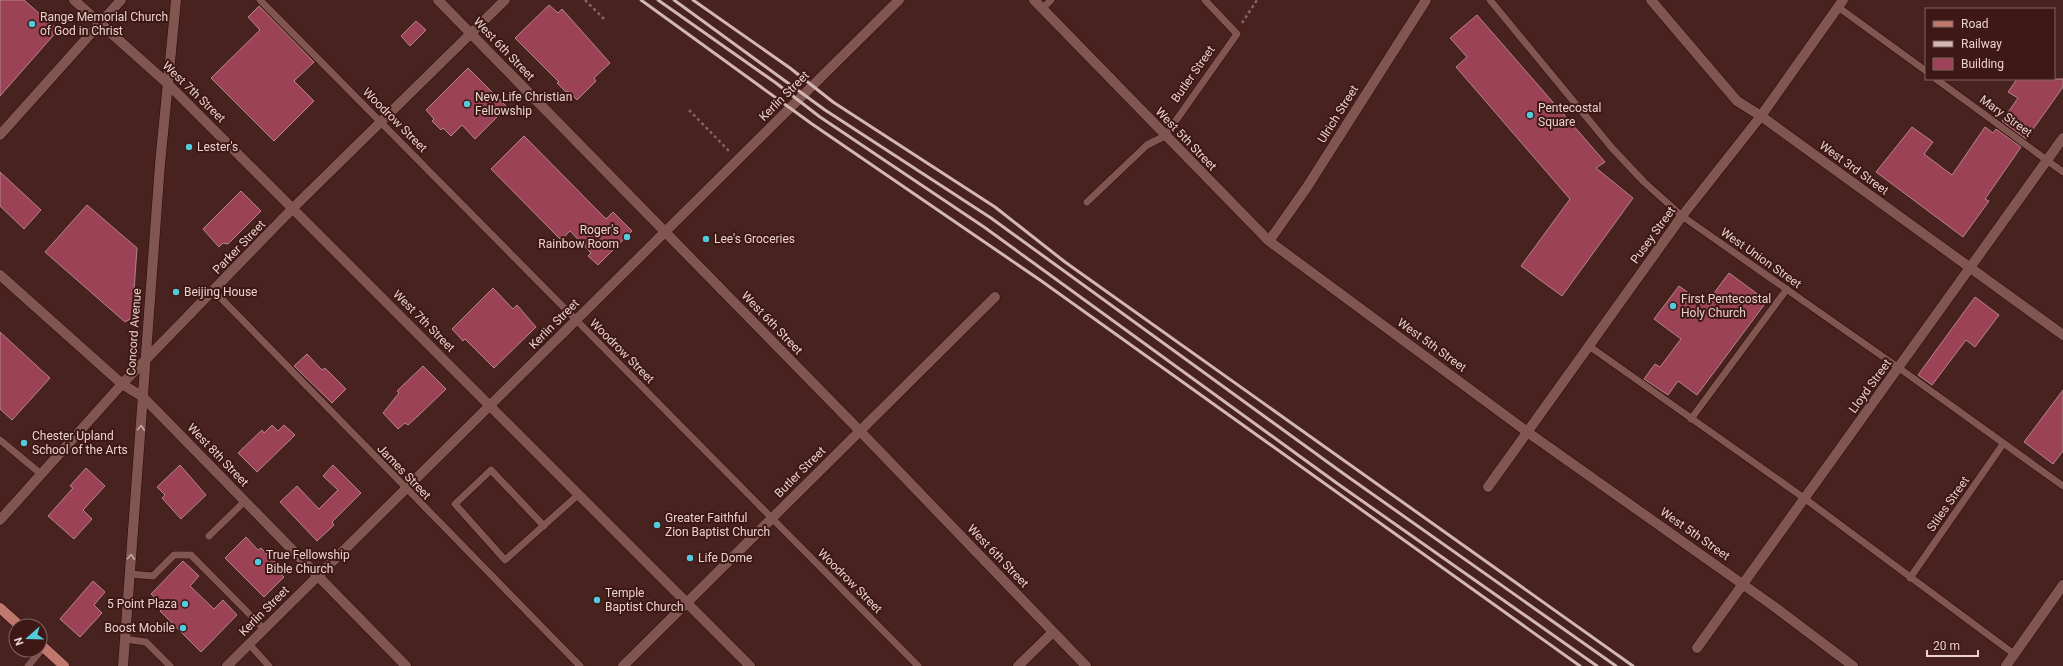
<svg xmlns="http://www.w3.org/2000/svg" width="2063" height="666" font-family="Roboto,sans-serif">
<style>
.building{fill:#9b4257;stroke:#b5858d}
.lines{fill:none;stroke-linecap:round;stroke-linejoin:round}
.service-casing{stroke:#2c0907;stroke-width:8}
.minor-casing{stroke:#2c0907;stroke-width:11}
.primary-casing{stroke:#2c0907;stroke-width:11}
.path{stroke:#85635f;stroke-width:2.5;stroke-dasharray:3 3;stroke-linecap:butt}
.service{stroke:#815650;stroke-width:7}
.minor{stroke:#815650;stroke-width:10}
.primary{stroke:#bf776e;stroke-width:10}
.rail{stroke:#d2b7b3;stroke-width:3}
.oneway{stroke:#c5a6a1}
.poi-dot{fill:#53cbdb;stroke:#3d1814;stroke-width:1.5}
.labels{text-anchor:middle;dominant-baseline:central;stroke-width:4;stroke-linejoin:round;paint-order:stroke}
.poi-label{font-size:12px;fill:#ead1cd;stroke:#3d1814;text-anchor:start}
.street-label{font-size:12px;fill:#ead1cd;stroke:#3d1814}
</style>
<rect width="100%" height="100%" fill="#48221e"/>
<path class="building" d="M0,0H24L58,30L0,96Z
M549,5L558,13L562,9L610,63L594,78L596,81L577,100L568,91L566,92L557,83L559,82L515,38Z
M259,6L314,62L294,81L314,101L274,141L211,78L260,30L248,17Z
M1477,15L1605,162L1596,168L1633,198L1562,296L1521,266L1570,199L1456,67L1467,57L1450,38Z
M416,21L426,30L410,46L401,36Z
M468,68L507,107L475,139L462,125L451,136L443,128L441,130L432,121L434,119L426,110Z
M2017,79H2063V87L2026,139L2002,121L2018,98L2008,92Z
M1912,127L1933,142L1924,154L1952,175L1985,127L1993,133L1996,129L2021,147L1985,199L1989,201L1963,237L1876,172Z
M524,136L606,219L613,212L632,231L598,265L588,256L591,253L570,231L561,240L491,169Z
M0,172L41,210L24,229L0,206Z
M241,191L261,211L228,244L223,243L219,247L203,229Z
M87,205L137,248L132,318L125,322L45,252Z
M1729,273L1767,301L1697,395L1678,381L1668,395L1644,379L1655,364L1660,367L1681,339L1654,319L1679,286L1705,305Z
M493,288L513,309L517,305L536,327L494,368L465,339L463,341L452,329Z
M1975,297L1999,315L1975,347L1966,340L1932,385L1918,375Z
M0,332L50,378L12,420L0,409Z
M307,354L322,370L325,368L346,389L332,403L294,366Z
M423,366L446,389L419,415L408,425L405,423L398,429L383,413L399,393L397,391Z
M2063,390V451L2053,464L2024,442Z
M272,425L278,431L284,425L295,435L257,472L238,453L262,430L264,433Z
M180,465L206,495L181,519L162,498L165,495L157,487Z
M333,465L361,493L332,522L334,525L317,541L280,502L297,486L319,509L338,490L323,476Z
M86,468L105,486L83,510L92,519L74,539L48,516L73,488L70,486Z
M246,537L258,550L261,548L275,562L272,565L284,577L264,597L225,558Z
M183,561L199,576L190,586L214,609L223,600L237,615L201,652L160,611L165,607L151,594Z
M93,581L105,592L94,605L102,613L80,637L60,619Z"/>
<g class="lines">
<defs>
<path id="service" d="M260,0L918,666
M1490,0L1612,148L1644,182L1682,216L1899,368L2063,486
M1838,7L1926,71
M1043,8L1051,0
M1936,79L2063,172
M1087,202L1147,145L1165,136L1237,34L1205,0
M214,291L580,666
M1589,346L1804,498L2014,654
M1691,419L1787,289
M0,440L41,474
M544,526L491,470L455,504L505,560L579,494
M209,536L245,501
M130,574L153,576L174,555H191L264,629
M1910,578L2003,444
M125,639L146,642L170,666
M249,644L269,666
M28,666L44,647"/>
<path id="minor" d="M74,0L168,84L750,666
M438,0L860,431L1086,666
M1034,0L1269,241L1526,431L1772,605L1853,666
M1651,0L1737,101L1761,116L2063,335
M0,135L121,0
M1269,241L1307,187L1426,0
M0,275L122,384L143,397L406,666
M1488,487L1682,216L1761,116L1843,0
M0,520L122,384L293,208L505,0
M1697,648L2063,138
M123,666L160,164L176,0
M227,666L899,0
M623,666L995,297
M1018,666L1053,632
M2006,666L2063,585"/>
<path id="primary" d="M0,608L20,626
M40,644L64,666"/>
</defs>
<use href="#service" class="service-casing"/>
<use href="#minor" class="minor-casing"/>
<use href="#primary" class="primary-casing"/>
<path class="path" d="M585,0L604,19
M1242,23L1257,0
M689,110L729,151"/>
<use href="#service" class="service"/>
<use href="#minor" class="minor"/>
<use href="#primary" class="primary"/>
<path class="rail" d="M641,0L812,124L1040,280L1580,666
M658,0L776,83L820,117L984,227L1338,484L1597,666
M674,0L825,110L991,218L1344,474L1616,666
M693,0L790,68L833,102L995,207L1065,262L1633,666"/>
</g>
<defs><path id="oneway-chevron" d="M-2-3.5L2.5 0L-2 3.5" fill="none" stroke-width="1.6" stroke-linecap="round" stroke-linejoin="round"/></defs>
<g class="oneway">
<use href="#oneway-chevron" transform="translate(141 428) rotate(-86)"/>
<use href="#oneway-chevron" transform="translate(131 557) rotate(-86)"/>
</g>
<g class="poi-dot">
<circle cx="32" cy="24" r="4"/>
<circle cx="467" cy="104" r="4"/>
<circle cx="1530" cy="115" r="4"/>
<circle cx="189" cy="147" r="4"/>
<circle cx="627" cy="237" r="4"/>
<circle cx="706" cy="239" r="4"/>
<circle cx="176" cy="292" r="4"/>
<circle cx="1673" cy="306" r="4"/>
<circle cx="24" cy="443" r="4"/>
<circle cx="657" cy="525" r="4"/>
<circle cx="690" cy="558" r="4"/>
<circle cx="258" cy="562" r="4"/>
<circle cx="597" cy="600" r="4"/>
<circle cx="185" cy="604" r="4"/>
<circle cx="183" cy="628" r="4"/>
</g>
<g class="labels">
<g class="poi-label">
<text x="40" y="17">Range Memorial Church<tspan x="40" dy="14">of God in Christ</tspan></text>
<text x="475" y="97">New Life Christian<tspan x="475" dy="14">Fellowship</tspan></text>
<text x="1538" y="108">Pentecostal<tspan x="1538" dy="14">Square</tspan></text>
<text x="197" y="147">Lester's</text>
<text x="619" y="230" text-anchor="end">Roger's<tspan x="619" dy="14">Rainbow Room</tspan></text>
<text x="714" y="239">Lee's Groceries</text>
<text x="184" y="292">Beijing House</text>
<text x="1681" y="299">First Pentecostal<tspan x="1681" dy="14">Holy Church</tspan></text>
<text x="32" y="436">Chester Upland<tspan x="32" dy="14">School of the Arts</tspan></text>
<text x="665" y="518">Greater Faithful<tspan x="665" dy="14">Zion Baptist Church</tspan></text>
<text x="266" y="555">True Fellowship<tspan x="266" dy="14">Bible Church</tspan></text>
<text x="698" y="558">Life Dome</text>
<text x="605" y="593">Temple<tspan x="605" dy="14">Baptist Church</tspan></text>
<text x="177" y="604" text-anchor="end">5 Point Plaza</text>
<text x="175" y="628" text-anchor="end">Boost Mobile</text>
</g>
<g class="street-label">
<text transform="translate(504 49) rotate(46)">West 6th Street</text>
<text transform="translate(1193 74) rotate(-55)">Butler Street</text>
<text transform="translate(194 92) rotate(44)">West 7th Street</text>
<text transform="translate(784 96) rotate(-45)">Kerlin Street</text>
<text transform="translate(1338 114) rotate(-58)">Ulrich Street</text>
<text transform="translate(2006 116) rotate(36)">Mary Street</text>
<text transform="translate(395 120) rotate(45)">Woodrow Street</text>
<text transform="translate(1186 139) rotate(46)">West 5th Street</text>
<text transform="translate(1854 168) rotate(36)">West 3rd Street</text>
<text transform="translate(1653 235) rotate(-54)">Pusey Street</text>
<text transform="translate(239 247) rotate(-46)">Parker Street</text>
<text transform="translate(1761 258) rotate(35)">West Union Street</text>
<text transform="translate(424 321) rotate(45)">West 7th Street</text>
<text transform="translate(772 323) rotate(46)">West 6th Street</text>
<text transform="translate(554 324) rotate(-45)">Kerlin Street</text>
<text transform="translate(134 332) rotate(-86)">Concord Avenue</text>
<text transform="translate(1432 345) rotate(36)">West 5th Street</text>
<text transform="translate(622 351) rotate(45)">Woodrow Street</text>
<text transform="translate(1870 386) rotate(-54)">Lloyd Street</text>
<text transform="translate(218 455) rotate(46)">West 8th Street</text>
<text transform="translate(404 472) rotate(46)">James Street</text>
<text transform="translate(800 472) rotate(-45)">Butler Street</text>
<text transform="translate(1948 504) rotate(-55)">Stiles Street</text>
<text transform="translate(1695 534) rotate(35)">West 5th Street</text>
<text transform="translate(998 556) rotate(46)">West 6th Street</text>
<text transform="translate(850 581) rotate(45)">Woodrow Street</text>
<text transform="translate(264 611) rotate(-45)">Kerlin Street</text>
</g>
</g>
<rect x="1925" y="8" width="130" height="72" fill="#3d1814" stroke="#82625e"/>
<rect x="1933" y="21" width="20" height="6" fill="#bf776e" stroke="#82625e"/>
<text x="1961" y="28" font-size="12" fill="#ead1cd">Road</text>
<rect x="1933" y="41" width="20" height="6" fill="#d2b7b3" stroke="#82625e"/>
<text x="1961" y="48" font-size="12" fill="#ead1cd">Railway</text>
<rect x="1933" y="58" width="20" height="12" fill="#9b4257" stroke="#82625e"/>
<text x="1961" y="68" font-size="12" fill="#ead1cd">Building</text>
<g transform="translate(28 638) rotate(250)"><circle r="19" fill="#3d1814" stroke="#82625e"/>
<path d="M0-3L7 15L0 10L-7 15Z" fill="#53cbdb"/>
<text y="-6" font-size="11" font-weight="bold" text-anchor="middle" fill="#ead1cd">N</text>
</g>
<path d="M1927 650v6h51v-6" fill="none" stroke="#ead1cd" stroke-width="2"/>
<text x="1933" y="650" font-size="12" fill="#ead1cd" stroke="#3d1814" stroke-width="3" paint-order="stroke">20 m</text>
</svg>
